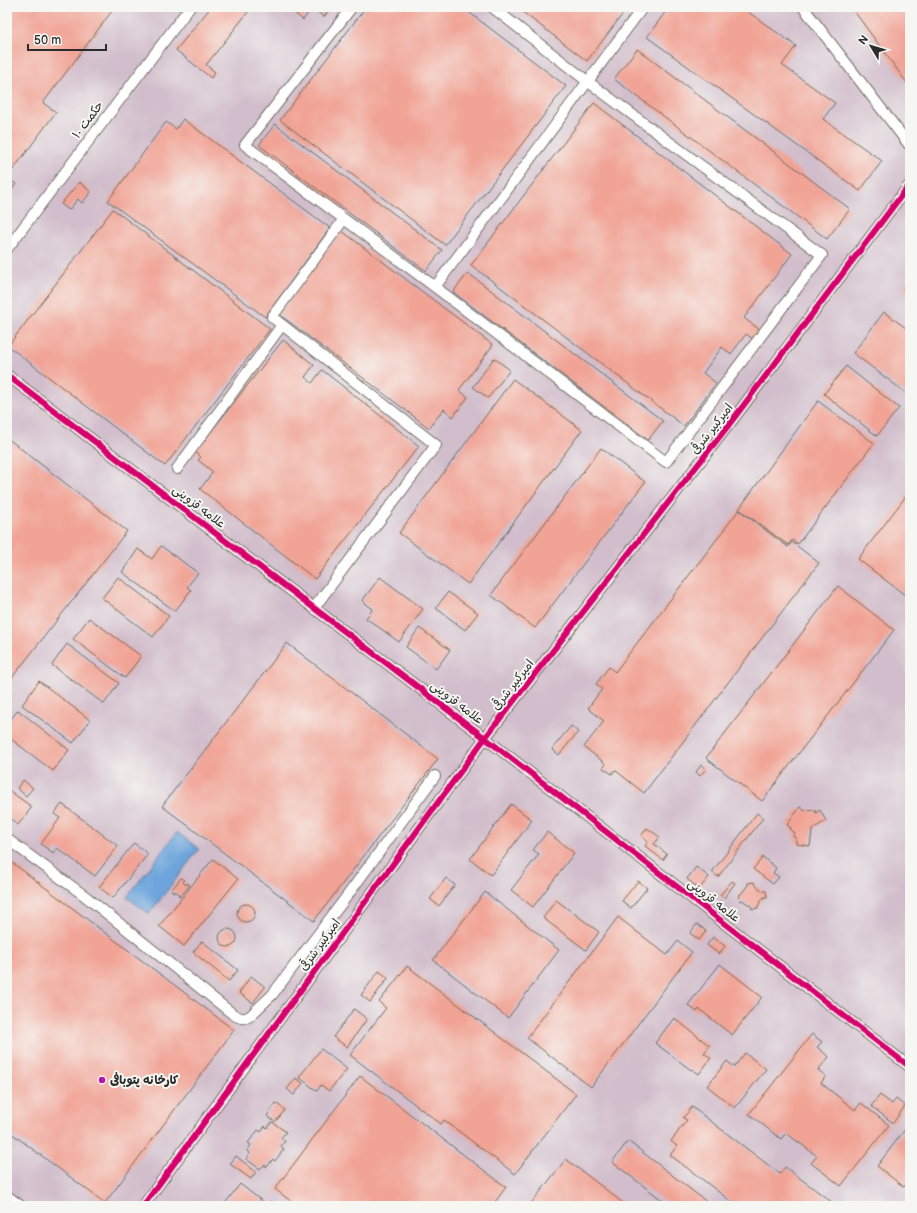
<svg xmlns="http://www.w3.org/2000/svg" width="917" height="1213" font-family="'Balsamiq Sans','Playpen Sans Arabic',sans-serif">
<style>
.industrial{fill:#d1bdcb}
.water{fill:#6ca4db;stroke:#4c6883}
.building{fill:#f1a496}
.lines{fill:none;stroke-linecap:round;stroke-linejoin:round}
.minor-casing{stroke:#6f6d64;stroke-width:12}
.minor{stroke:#fff;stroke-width:10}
.cycleway-casing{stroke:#f6f6f2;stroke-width:8}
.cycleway{stroke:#d6006c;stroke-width:6}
.poi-dot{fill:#b5179e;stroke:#f6f6f2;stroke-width:1.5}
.labels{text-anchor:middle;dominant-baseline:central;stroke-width:4;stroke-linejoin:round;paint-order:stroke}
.street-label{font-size:12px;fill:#2b2b2b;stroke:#f6f6f2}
.poi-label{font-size:12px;font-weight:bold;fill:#2b2b2b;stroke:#f6f6f2;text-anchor:start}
</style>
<rect width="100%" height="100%" fill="#f6f6f2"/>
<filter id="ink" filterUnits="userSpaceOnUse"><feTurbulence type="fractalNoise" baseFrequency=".025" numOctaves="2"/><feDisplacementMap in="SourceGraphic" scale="8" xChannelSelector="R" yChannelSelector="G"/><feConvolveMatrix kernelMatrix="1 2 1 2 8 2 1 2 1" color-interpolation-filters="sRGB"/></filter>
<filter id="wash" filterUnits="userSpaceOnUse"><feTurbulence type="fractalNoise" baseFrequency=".012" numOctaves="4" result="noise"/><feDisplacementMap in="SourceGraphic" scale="16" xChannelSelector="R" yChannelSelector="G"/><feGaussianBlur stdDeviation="0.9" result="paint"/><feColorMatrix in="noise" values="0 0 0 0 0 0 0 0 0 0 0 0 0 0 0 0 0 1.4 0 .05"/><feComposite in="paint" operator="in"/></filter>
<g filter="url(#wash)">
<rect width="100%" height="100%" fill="#eee7cd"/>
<path class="industrial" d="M7,7H910V1206H7Z"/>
<path class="water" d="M177,832L199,849L149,914L127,897Z"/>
<g id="blocks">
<path class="building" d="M7,7H115L43,103L56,112L13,170L7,166Z
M211,7H252L206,65L215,72L211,78L176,50Z
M287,7H331L324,17L312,8L303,20Z
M366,7H462L566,86L445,245L280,120Z
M516,7H628L587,61Z
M669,7H741L796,46L782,65L835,103L823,119L882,161L860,191L647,37Z
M851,7H910V87Z
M637,49L850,209L827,239L614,79Z
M594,103L792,254L744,318L760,330L753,339L746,334L731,354L722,347L703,373L716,383L684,426L471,265Z
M183,119L330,228L265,317L108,201L166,122L176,129Z
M275,124L442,250L426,271L259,145Z
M7,178L16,184L7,197Z
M79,182L91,192L82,203L78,199L69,210L61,204Z
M113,209L270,329L165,466L8,346Z
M342,231L493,345L459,390L468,397L453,417L444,409L429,428L279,314Z
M468,273L663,421L648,440L453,292Z
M910,281V296L903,287Z
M884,312L910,331V396L853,353Z
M283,340L314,365L305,377L312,383L322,370L419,446L315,579L200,489L213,472L198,460L201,457L195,452Z
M494,358L510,370L488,398L473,387Z
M846,366L899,408L877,436L824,394Z
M513,379L582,430L468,584L399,533Z
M818,401L874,443L798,544L792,540L788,545L739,509Z
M7,438L127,531L7,684Z
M601,448L645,482L535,628L491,595Z
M910,491V599L858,559Z
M739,510L788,547L792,542L819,563L644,793L615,770L612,774L603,768L606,764L584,747L604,721L588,708L602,689L596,684L609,667L615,672Z
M161,546L198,573L187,587L191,590L175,611L122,572L138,549L152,559Z
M118,577L169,616L153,637L102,598Z
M380,577L423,609L399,642L366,618L373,609L362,601Z
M838,586L894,630L762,801L706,758Z
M448,592L478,613L465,630L436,608Z
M89,618L141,656L125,678L73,639Z
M419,628L450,650L436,669L406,647Z
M287,643L438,759L314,921L162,806Z
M67,644L119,683L104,704L52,665Z
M39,681L90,720L73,743L22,705Z
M18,710L69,750L53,771L7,736V724Z
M571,726L578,732L559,755L552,749Z
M701,765L706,769L700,776L696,772Z
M23,780L33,788L26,796L17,788Z
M7,789L32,807L18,825L7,816Z
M62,804L118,846L95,876L57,848L53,853L41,844L60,818L54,814Z
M511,804L532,820L491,875L470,859Z
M800,807L805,811L807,809L810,811L814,809L816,813L820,810L826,821L814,828L812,831L810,846L796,844V837H793L795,833L790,829L791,828L787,825Z
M757,813L763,818L718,877L712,872Z
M647,828L660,837L654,844L667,854L663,860L645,846L648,842L641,836Z
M547,832L574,853L533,907L511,890L539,854L533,850Z
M134,843L148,854L113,898L99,887Z
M763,857L776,868L773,873L779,877L773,884L753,869Z
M213,859L238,879L184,946L159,926Z
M10,861L234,1030L105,1203L7,1130V865Z
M696,867L709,877L699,889L687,879Z
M181,878L184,880L183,882L186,885L187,883L190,885L180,897L178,895L179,894L175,891L174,893L171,890Z
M446,878L455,885L439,906L430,899Z
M638,881L647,888L631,908L622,901Z
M732,881L735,883L724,898L720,895Z
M754,882L755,885L763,891H766L767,897H764L758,906V908L752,909L751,906L742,900L740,901L739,895L741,894L748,885V883Z
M485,892L559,950L508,1018L433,960Z
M556,900L599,932L586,950L543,918Z
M237 913a9 9 0 1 1 18 0a9 9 0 1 1-18 0Z
M618,917L667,955L678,941L692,952L591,1087L527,1038Z
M697,924L706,931L699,940L690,933Z
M219 938a9 9 0 1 1 18 0a9 9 0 1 1-18 0Z
M713,937L725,946L719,954L707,945Z
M202,941L238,970L229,981L193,952Z
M720,964L762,997L732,1035L699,1009L697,1012L688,1005Z
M407,966L576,1094L515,1174L444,1120L441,1124L350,1055L386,1008L379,1002Z
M379,971L388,978L370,1002L361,995Z
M251,976L265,987L253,1003L239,993Z
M354,1009L367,1019L347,1047L333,1037Z
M674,1018L710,1046L704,1053L711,1058L699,1074L692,1069L691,1070L655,1043Z
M812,1034L822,1042L817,1047L829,1057L818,1070L826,1076L821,1083L855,1110L861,1103L889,1125L841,1186L811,1163L817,1156L786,1133L781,1139L749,1114Z
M321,1049L347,1069L329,1091L321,1085L317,1091L299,1077Z
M745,1053L766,1069L735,1108L707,1086L727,1061L734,1067Z
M360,1076L506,1187L492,1206H297L275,1189Z
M296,1078L303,1083L294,1095L287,1089Z
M880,1095L892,1104L896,1099L905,1106L893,1123L871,1106Z
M276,1103L285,1110L275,1122L267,1116Z
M692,1107L780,1174L785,1167L837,1206H735L736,1205L670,1155L677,1146L671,1141L687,1120L683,1118Z
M272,1122L286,1132L281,1138L285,1141L281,1146L284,1149L275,1161L273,1159L267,1167L264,1165L260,1169L246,1159L250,1153L247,1151L251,1145L248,1143L258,1130L261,1132L265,1126L267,1128Z
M910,1123V1179L904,1187L877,1166Z
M628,1141L712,1206H670L612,1162Z
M236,1156L256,1172L251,1179L230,1164Z
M566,1159L627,1206H529Z
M240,1184L267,1205L270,1201L276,1206H223Z"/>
</g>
</g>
<g filter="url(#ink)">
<use href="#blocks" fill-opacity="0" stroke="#6f6d64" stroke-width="1"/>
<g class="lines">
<defs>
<path id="minor" d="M352,7L245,145L435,287
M492,7L587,81L822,255L666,462L435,287L643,7
M803,7L910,146
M7,249L190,7
M7,375L485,738L910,1067
M177,469L282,325
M314,608L436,445L272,317L344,219
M7,839L85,896L234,1015C240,1018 244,1020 250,1016L272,995L347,896L435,776
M7,1196L21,1206
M143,1206L485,738L731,422L910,184"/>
</defs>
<use href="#minor" class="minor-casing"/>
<use href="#minor" class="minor"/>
<defs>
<path id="cycleway" d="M7,375L485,738L910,1067
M143,1206L485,738L731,422L910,184"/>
</defs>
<use href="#cycleway" class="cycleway-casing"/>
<use href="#cycleway" class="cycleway"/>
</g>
</g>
<circle class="poi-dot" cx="102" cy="1080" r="4"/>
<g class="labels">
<g class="street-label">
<text transform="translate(88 120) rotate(-53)">حکمت ۱۰</text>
<text transform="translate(712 429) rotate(-52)">امیرکبیر شرقی</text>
<text transform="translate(199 507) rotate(37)">علامه قزوینی</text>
<text transform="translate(513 685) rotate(-52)">امیرکبیر شرقی</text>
<text transform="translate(457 703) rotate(37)">علامه قزوینی</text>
<text transform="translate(714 901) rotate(38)">علامه قزوینی</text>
<text transform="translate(320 945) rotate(-54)">امیرکبیر شرقی</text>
</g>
<g class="poi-label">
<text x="110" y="1080">کارخانه پتوبافی</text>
</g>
</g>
<rect width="917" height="1213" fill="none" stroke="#f6f6f2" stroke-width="24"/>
<g transform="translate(871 46) rotate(308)" stroke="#f6f6f2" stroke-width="3" paint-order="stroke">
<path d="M0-3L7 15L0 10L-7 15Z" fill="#2b2b2b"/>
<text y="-6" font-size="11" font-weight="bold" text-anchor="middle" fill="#2b2b2b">N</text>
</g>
<path d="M28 44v6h78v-6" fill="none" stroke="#2b2b2b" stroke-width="2"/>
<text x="34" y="44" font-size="12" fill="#2b2b2b" stroke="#f6f6f2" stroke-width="3" paint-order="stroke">50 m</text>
</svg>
